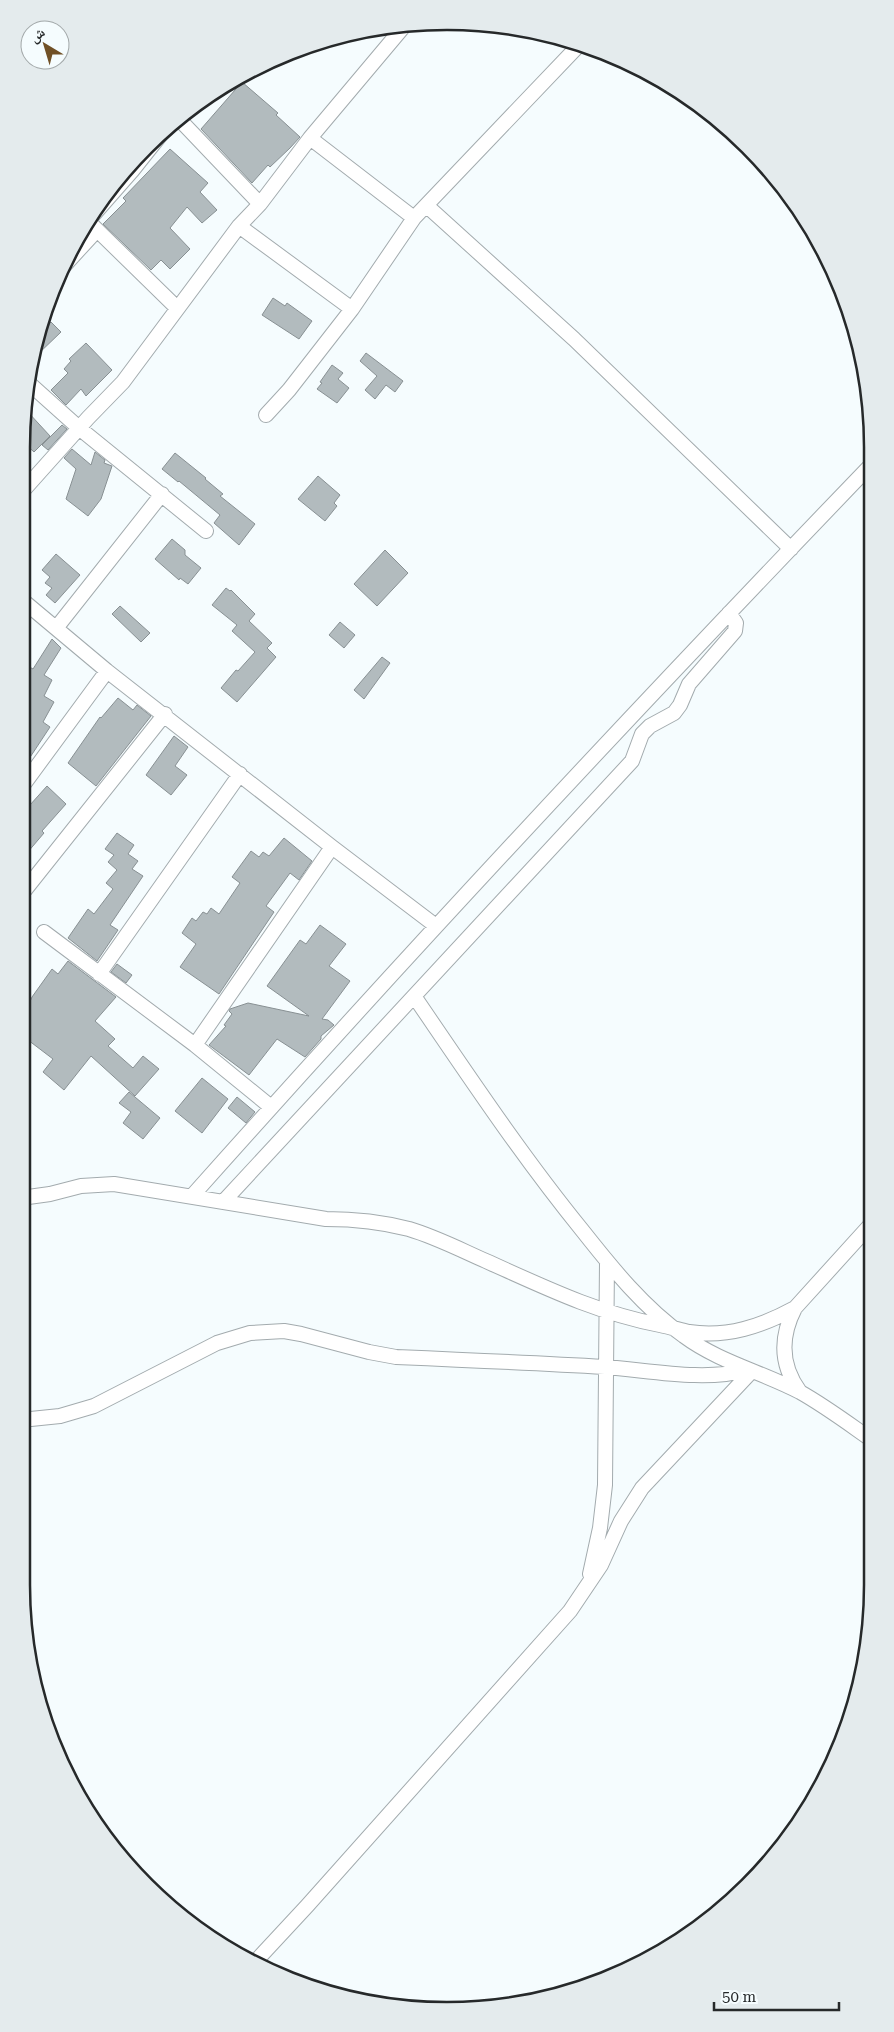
<svg xmlns="http://www.w3.org/2000/svg" width="894" height="2032" font-family="'Roboto Serif','Noto Naskh Arabic',serif">
<style>
.building{fill:#b2bbbe;stroke:#889093}
.lines{fill:none;stroke-linecap:round;stroke-linejoin:round}
.street-casing{stroke:#a3abae;stroke-width:16}
.street{stroke:#fff;stroke-width:14}
.rim{fill:none;stroke:#26292a;stroke-width:2.5}
</style>
<rect width="100%" height="100%" fill="#f5fcfe"/>
<path class="building" d="M242,82L278,113L276,115L300,137L290,148L270,167L268,165L252,183L201,129Z
M170,149L208,183L200,192L217,210L202,223L187,207L170,228L190,249L170,269L161,260L151,270L103,224L126,201L123,198Z
M273,298L285,306L287,303L312,321L299,339L262,315Z
M51,322L61,332L36,356L40,333Z
M86,343L112,370L86,396L81,389L66,405L51,390L68,373L64,369L71,361L69,359Z
M366,353L403,381L395,392L386,385L375,399L365,390L377,376L360,361Z
M332,365L343,373L338,379L349,388L337,403L317,389L322,383L320,382Z
M27,411L50,436L34,452L22,441Z
M62,425L67,429L48,450L42,445Z
M72,449L91,465L95,452L105,460L104,463L112,466L101,499L88,516L66,499L76,469L64,458Z
M175,453L206,478L205,479L223,494L220,496L255,524L239,545L214,523L220,515L179,481L178,482L162,469Z
M318,476L340,495L334,503L337,506L325,521L298,499Z
M172,539L185,550V555L201,568L188,584L180,578L179,580L155,559Z
M385,550L408,573L377,606L354,584Z
M56,554L80,575L55,603L46,595L52,588L45,583L50,577L42,570Z
M226,588L230,591L231,590L255,614L249,621L272,643L267,648L276,657L237,702L221,688L236,670L238,671L255,652L232,631L237,625L212,605Z
M120,606L150,633L141,642L112,614Z
M340,622L355,635L344,648L329,635Z
M52,639L61,648L44,675L52,680L44,696L54,702L43,722L50,727L21,771V662L33,669Z
M382,657L390,663L364,699L354,690Z
M118,698L133,710L137,705L151,716L96,786L68,763L100,717L101,718Z
M174,736L188,747L175,766L187,775L171,795L146,775Z
M47,786L66,804L42,831L44,833L21,860V815Z
M117,833L134,845L128,854L138,861L132,869L143,876L110,925L118,930L97,961L68,938L88,909L94,914L113,889L106,883L117,870L108,862L114,855L105,849Z
M284,838L312,861L299,880L290,873L266,906L274,912L219,994L180,967L196,944L182,933L192,918L196,921L203,912L207,914L211,908L219,914L240,883L232,877L251,851L259,857L263,852L269,856Z
M320,925L346,944L329,966L350,981L322,1019L328,1020L334,1025L321,1036V1039L305,1057L277,1039L249,1075L209,1045L226,1026L224,1025L232,1014L229,1011L230,1009L248,1003L309,1016L267,986L300,940L306,944Z
M68,961L116,997L95,1021L115,1039L108,1046L133,1068L143,1056L159,1069L135,1096L91,1056L64,1090L43,1072L53,1059L28,1040L27,1005L29,1004L32,997L52,969L58,974Z
M117,964L132,975L126,983L111,972Z
M202,1078L228,1099L202,1133L175,1111Z
M129,1092L160,1118L143,1139L123,1123L131,1112L119,1103Z
M237,1097L255,1112L246,1123L228,1108Z"/>
<g class="lines">
<defs>
<path id="street" d="M178,118L260,204
M163,132L132,171L88,221L177,308
M310,138L414,218
M427,206L574,339L791,549
M239,226L352,309
M63,267L97,230
M31,385L79,428L206,531
M266,415L289,390L352,309L414,218L581,43
M21,493L88,418L123,382L239,226L260,204L310,138L405,25
M21,599L107,671L332,847L436,926
M57,627L162,494
M21,788L107,671
M21,895L165,714
M44,932L195,1045L271,1107
M99,974L240,774
M414,996C468,1075 521,1155 582,1230C612,1268 644,1308 684,1336C719,1362 762,1372 800,1392C825,1406 849,1424 872,1440
M195,1045L332,847
M192,1196C412,949 639,706 869,467
M21,1198L50,1194L81,1186L114,1184L326,1219C354,1219 382,1222 409,1229C436,1237 461,1250 486,1261C544,1287 597,1313 660,1325C670,1327 680,1330 689,1332C727,1338 762,1326 795,1308
M223,1202L632,761L642,734L650,726L674,713L680,705L689,684L735,631L736,623L729,613
M800,1392C780,1365 780,1337 795,1308L872,1223
M21,1420L60,1416L94,1406L217,1343L250,1333L284,1331L301,1334L369,1352L396,1357C466,1360 536,1363 605,1367C648,1370 705,1382 745,1370
M590,1574L600,1528L605,1485L607,1262
M255,1962L307,1906L570,1611L601,1565L621,1521L642,1488L751,1372"/>
</defs>
<use href="#street" class="street-casing"/>
<use href="#street" class="street"/>
</g>
<path d="M0 0H894V2032H0ZM447 30H447A417 417 0 0 1 864 447V1585A417 417 0 0 1 447 2002H447A417 417 0 0 1 30 1585V447A417 417 0 0 1 447 30Z" fill="#e4ebed" fill-rule="evenodd"/>
<path class="rim" d="M447 30H447A417 417 0 0 1 864 447V1585A417 417 0 0 1 447 2002H447A417 417 0 0 1 30 1585V447A417 417 0 0 1 447 30Z"/>
<g transform="translate(45 45) rotate(322)"><circle r="24" fill="#f5fcfe" stroke="#a2a8a9"/>
<path d="M0-4L9 19L0 12L-9 19Z" fill="#705026"/>
<text y="-8" font-size="14" font-weight="bold" text-anchor="middle" fill="#26292a">ش</text>
</g>
<path d="M714 2002v8h125v-8" fill="none" stroke="#26292a" stroke-width="2.5"/>
<text x="722" y="2002" font-size="15" fill="#26292a" stroke="#f5fcfe" stroke-width="4" paint-order="stroke">50 m</text>
</svg>
